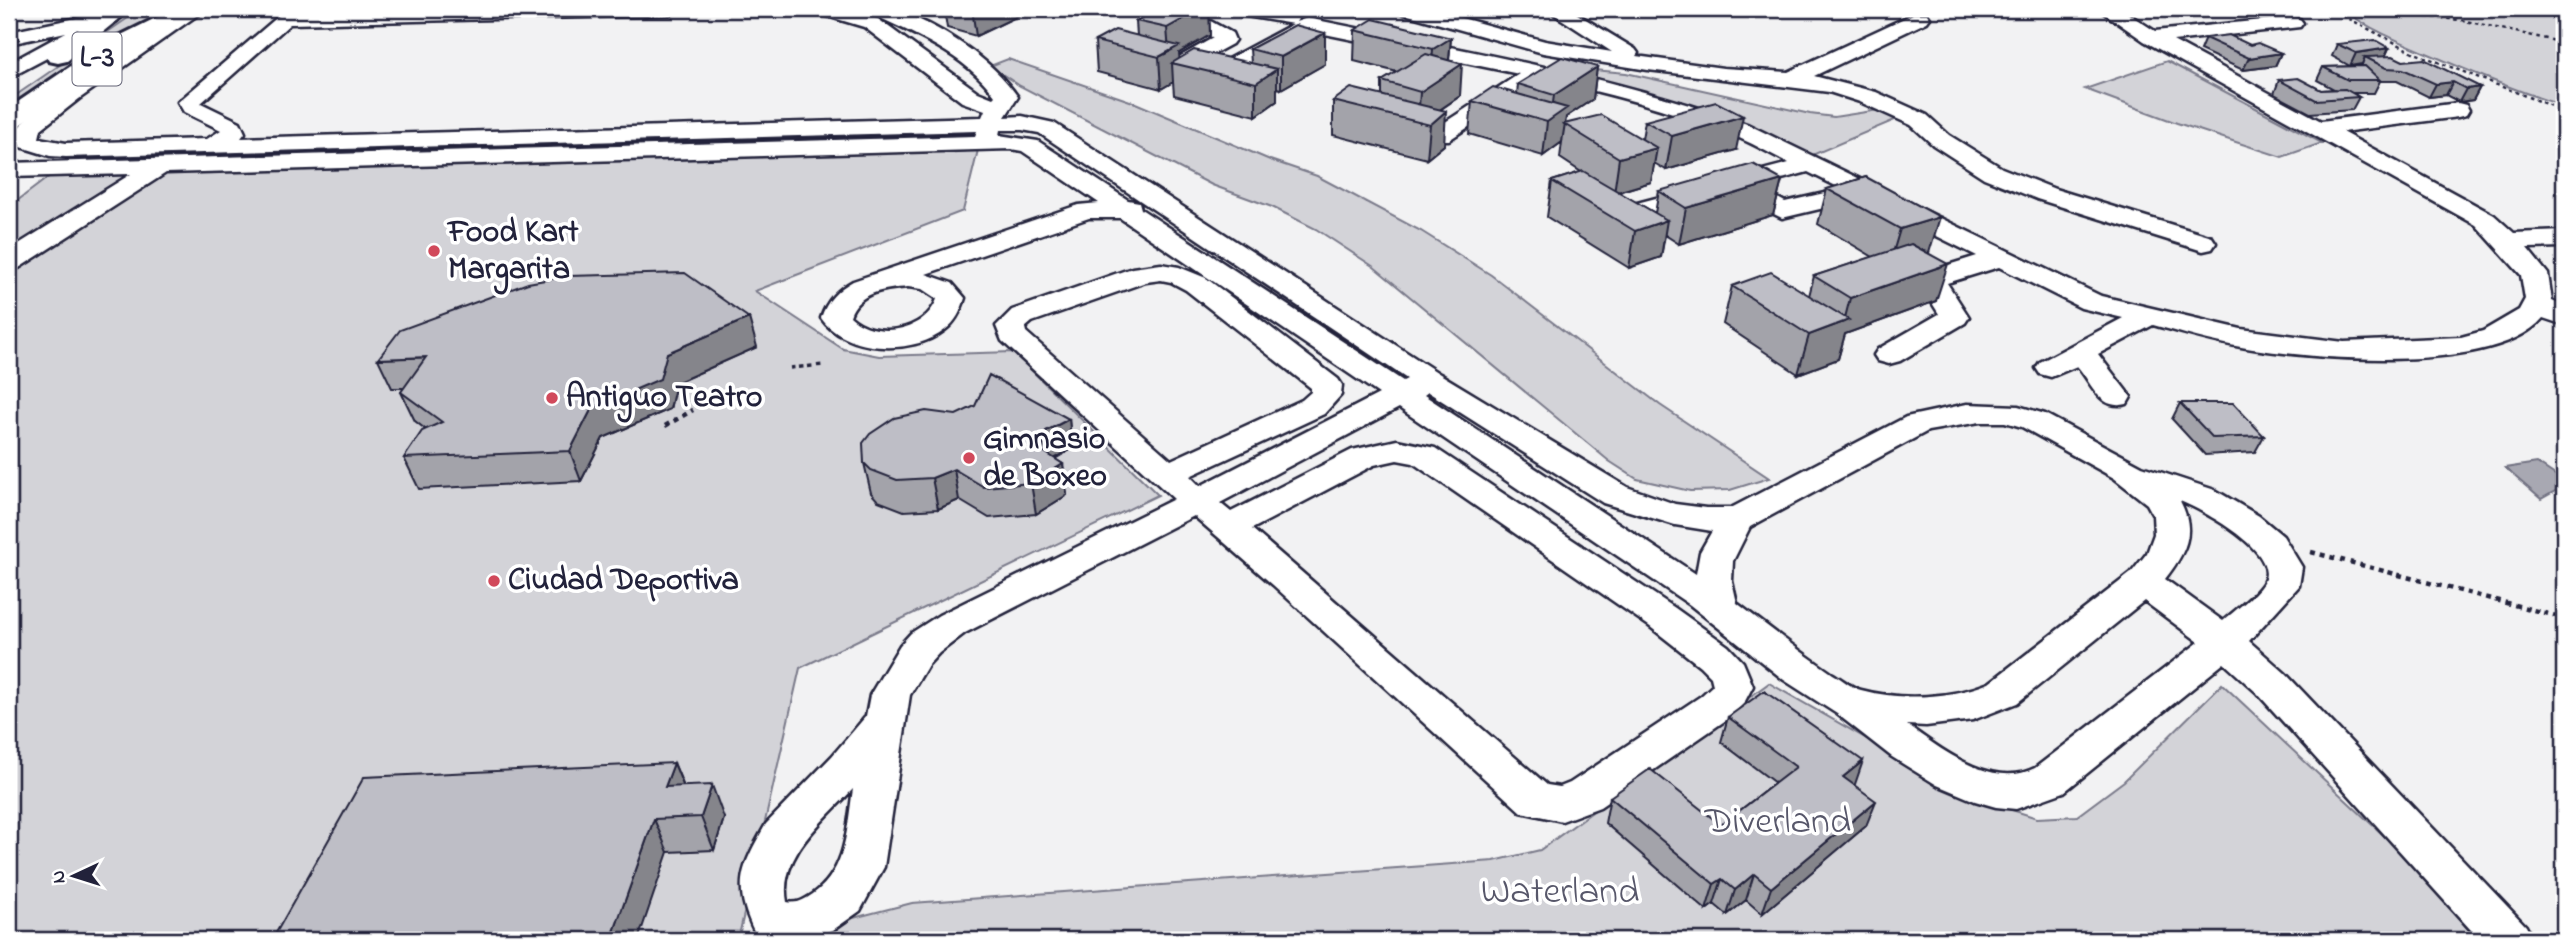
<svg xmlns="http://www.w3.org/2000/svg" width="2573" height="949" font-family="'Indie Flower',sans-serif">
<style>
.green{fill:#d3d3d8;stroke:#7a7a8a;stroke-width:2}
.water{fill:#a8a8b2;stroke:#727282;stroke-width:2}
.lines{fill:none;stroke-linecap:round;stroke-linejoin:round}
.minor-casing{stroke:#22223b;stroke-width:5}
.major-casing{stroke:#22223b;stroke-width:6}
.path-far2{stroke:#22223b;stroke-width:2.5;stroke-dasharray:3.5 3.5;stroke-linecap:butt}
.path-far1{stroke:#22223b;stroke-width:3.5;stroke-dasharray:4.5 4.5;stroke-linecap:butt}
.path{stroke:#22223b;stroke-width:4.5;stroke-dasharray:5 5;stroke-linecap:butt}
.minor{fill:#fff;fill-rule:evenodd}
.major{fill:#fff;fill-rule:evenodd}
.wall{fill:#a3a3aa;stroke:#22223b;stroke-width:2}
.shaded-wall{fill:#85858b;stroke:#22223b;stroke-width:2}
.building{fill:#bebec6;stroke:#22223b;stroke-width:2}
.poi-dot{fill:#d1495b;stroke:#fff;stroke-width:2.5}
.labels{text-anchor:middle;dominant-baseline:central;stroke-width:7;stroke-linejoin:round;paint-order:stroke}
.shield{fill:#fff;stroke:#646476;stroke-width:2}
.shield-label{font-size:30px;font-weight:bold;fill:#22223b}
.poi-label{font-size:32px;font-weight:bold;fill:#22223b;stroke:#fff;text-anchor:start}
.near-park-label{font-size:38px;fill:#57576a;stroke:#fff}
</style>
<rect width="100%" height="100%" fill="#f2f2f3"/>
<filter id="ink" filterUnits="userSpaceOnUse"><feTurbulence type="fractalNoise" baseFrequency=".0143" numOctaves="2"/><feDisplacementMap in="SourceGraphic" scale="14" xChannelSelector="R" yChannelSelector="G"/><feConvolveMatrix kernelMatrix="1 2 1 2 8 2 1 2 1" color-interpolation-filters="sRGB"/></filter>
<g filter="url(#ink)">
<path class="green" d="M141,9H170L133,30L9,111V100Z
M2342,9H2564V106C2522,93 2483,77 2443,60C2408,45 2373,32 2342,9Z
M1008,59L1133,102L1270,160L1317,176L1421,231L1491,275L1660,405L1769,478L1730,490L1690,491L1637,479L1609,461L1374,267L1316,229L1272,207L1212,185L1020,86L990,66Z
M2167,61L2322,143L2282,157L2177,123L2085,89Z
M1594,70L1626,73L1810,114L1834,117L1885,109L1902,117L1803,159L1580,80Z
M978,150L963,211L755,291L843,349L879,356L1013,352L1158,495L800,668L738,940H9V207L50,176Z
M1769,683L1965,795L2037,818L2077,816L2124,781L2222,684L2413,863L2477,940H767L912,903L1494,861L1540,850Z"/>
<path class="water" d="M2537,463L2564,481V486L2541,499L2505,468Z"/>
<g class="lines">
<defs>
<path id="minor" d="M183,9H206L79,99L41,129L39,138L66,143L207,139L221,130L184,112L178,102L287,9H311L309,12L680,9L670,15L290,24L201,103L240,122L245,133L241,138L982,117L985,110L962,102L864,27L817,13L814,9H844L878,19L978,92L993,98L995,96C966,55 914,34 870,13L867,9C875,9 886,7 894,10C939,24 992,59 1018,97L1005,117L1022,116L1054,123L1440,374L1627,487L1675,504L1706,508H1731L1906,417L1967,404L2018,406L2045,414L2142,466L2215,490L2259,516L2283,536L2302,567L2299,586L2249,641L2285,673L2526,926L2533,940H2480L2257,693L2224,663L2064,792L2016,809L1996,807L1975,801L1937,785L1892,757L1837,714L1784,680L1690,605L1399,408L1220,503L1231,512L1352,450L1397,440L1435,448L1675,608L1728,646L1743,662L1753,686L1744,703L1729,718L1600,807L1562,821L1521,812L1273,585L1194,516L965,633L939,653L928,665L910,695L884,867L860,911L833,930L803,940H778L755,933C732,885 741,868 766,824L832,756L866,716L870,695L900,645L911,633L939,615L1174,499L1002,341L996,326L1012,310L1132,268L1161,264L1179,267L1206,278L1338,379L1342,385L1341,395L1324,414L1190,476L1200,486L1379,394L1120,218H1089L926,274L952,283L965,298C961,311 956,322 945,330C912,356 845,353 821,318C827,300 837,290 853,281L1078,205L1099,203L1022,151L1011,149L166,173L19,268L9,270V250L131,174L9,177V163L975,136L977,131L66,157L50,156L21,147L14,135C33,100 145,32 183,9ZM1000,130H1022L1039,133L1407,379L1403,381L1141,209L1139,202L1128,200L1038,141L999,135ZM1161,280L1171,282L1186,290L1311,388V392L1302,400L1171,460L1026,332L1025,328L1032,322L1146,282ZM908,287L922,289L937,299C925,332 875,340 850,316C858,292 885,289 908,287ZM1428,392L1603,503L1675,525L1712,531L1700,552L1696,574L1424,395ZM1980,422H2005L2022,427L2114,478L2147,504L2153,515L2154,534L2147,553L2131,573L1989,683C1951,698 1902,701 1861,690C1852,688 1842,679 1833,674C1800,652 1769,627 1737,603L1732,581L1733,561L1750,527L1928,431ZM1397,460L1413,463L1649,626L1700,666L1711,677L1713,685L1701,696L1570,783L1560,787L1547,785L1252,529L1374,465ZM2180,501C2202,510 2282,552 2263,583C2254,597 2235,610 2223,621L2165,579C2185,553 2197,533 2180,501ZM2144,601L2199,642L2035,768C1992,790 1941,749 1907,725L1926,726L1973,720L2017,703ZM853,789C847,827 847,870 813,894C804,900 798,904 787,902C778,855 825,820 853,789Z
M1230,9H1267L1295,15L1298,19L1296,22L1307,18C1455,49 1604,73 1747,124L2101,296L2241,329L2344,342L2461,337L2483,331L2519,310L2525,299L2521,275L2476,225L2144,41L2098,9H2121L2155,31L2293,17L2300,19L2303,23L2300,27L2173,41L2321,121L2458,103L2466,105L2469,110L2466,115L2458,117L2342,132L2494,215L2514,233L2564,231V247L2527,248L2548,274L2552,301L2564,306V325L2543,318C2494,376 2310,359 2241,347C2212,342 2182,333 2153,325L2098,354L2131,397L2127,404C2099,411 2093,384 2077,366L2051,377L2040,374L2036,368L2040,362L2123,318L2081,308L1999,267L1947,283L1969,317L1965,323L1900,361L1889,364L1878,361L1874,355L1878,349L1939,314L1919,282L1926,272L1977,256L1862,199L1782,218L1731,193L1627,221L1618,218L1614,213L1618,208L1789,163C1769,153 1750,142 1730,134C1670,109 1604,92 1541,79L1449,140H1433L1429,135L1433,130L1519,74L1310,31L1214,85H1198L1195,80L1198,75L1293,24L1240,15ZM1808,172L1842,189L1785,202L1756,186Z
M1398,9H1429L1545,41L1612,52L1546,9H1569L1635,49L1638,53L1636,56L1723,68L1788,72L1913,14H1927L1930,18L1927,22L1814,76L1876,92L1927,115L1949,135L2002,168L2055,189L2212,237L2216,243L2212,249L2203,251L2037,199L1984,178L1933,145L1911,125L1860,102L1829,92L1648,70L1543,53L1401,13Z
M110,11L117,13L120,17L117,21L75,30L84,36L81,40L9,78V63L66,32L9,44V32Z
M1205,18L1232,33L1235,40L1232,44L1184,70H1170L1166,66L1170,62L1213,38L1195,24L1198,20Z"/>
<path id="major" d="M106,9H131L67,61L58,63L49,61L46,56L49,51Z
M174,9H202L199,14L121,53L18,126L9,128V108L105,43Z"/>
</defs>
<use href="#minor" class="minor-casing"/>
<use href="#major" class="major-casing"/>
<path class="path-far2" d="M2330,9L2415,53L2564,111
M2408,9L2416,16L2461,20L2556,41L2564,48"/>
<path class="path-far1" d="M790,368L824,365"/>
<path class="path" d="M665,426L693,410
M2311,552L2564,618"/>
<use href="#minor" class="minor"/>
<use href="#major" class="major"/>
</g>
<path class="wall" d="M944,9H1024V13L976,36L947,28Z
M1120,9H1209L1210,35L1179,53V59L1251,63L1250,49L1325,33V64L1281,89L1277,88V101L1256,116L1174,95L1173,82L1161,89L1097,72L1095,41L1137,36L1136,21L1147,14Z
M1355,30L1451,38L1449,61L1460,96L1440,110L1444,145L1427,159L1333,135V101L1382,96V81L1397,72L1354,61Z
M2205,38L2250,45L2281,53L2275,66L2243,70L2200,50Z
M2337,44L2389,48L2385,57L2403,61L2480,87L2473,100L2459,102L2446,95L2429,97L2397,81H2380L2374,93H2353L2359,97L2352,110L2310,113L2274,94L2279,80L2321,90L2334,89L2317,80L2323,67L2361,66L2362,64L2350,66L2332,56Z
M1597,67L1593,99L1566,117L1565,124L1642,139L1645,121L1736,150L1666,170L1654,163L1651,182L1618,192L1655,213L1659,191L1782,180L1773,215L1679,244L1665,235L1661,257L1629,268L1547,217L1552,181L1581,172L1560,158L1562,142L1543,156L1469,134L1472,101L1517,94L1518,84Z
M1866,177L1929,253L1936,301L1845,334L1838,359L1798,374L1723,324L1732,286L1809,296L1814,276L1873,257L1818,224L1827,189Z
M757,347L676,383L670,409L603,438L581,481L419,489L404,458L425,429L415,421L401,392L404,388H392L378,359Z
M2180,403L2264,436L2255,452L2205,455L2172,419Z
M956,415L1069,419L1072,449L1055,459L1063,464L1067,495L1036,514L989,518L959,500L938,509L904,511L878,501L871,493L864,463Z
M1728,717L1854,785L1866,826L1762,914L1746,900L1727,915L1714,904L1706,910L1605,823L1610,797L1721,825L1775,783L1721,742Z
M674,763L684,787L724,818L714,850L668,852L272,940Z"/>
<path class="shaded-wall" d="M972,9H1024V13L976,36Z
M1201,9H1209L1210,35L1179,53L1180,64L1172,63L1173,82L1161,89L1159,57L1169,52L1167,28Z
M9,21H10L19,39L9,45Z
M1325,33V64L1281,89V57Z
M1451,38L1448,69L1431,81L1433,49Z
M2389,48L2383,61L2365,57L2362,64L2350,66L2356,53Z
M2281,53L2275,66L2243,70L2249,58Z
M1462,64L1460,96L1420,123L1418,122L1420,92Z
M1597,67L1593,99L1566,117L1562,142L1543,156L1547,122L1551,119L1554,95Z
M1277,69V101L1256,116V83Z
M2453,82L2446,95L2429,97L2436,84Z
M2480,87L2473,100L2459,102L2466,89Z
M1446,111L1444,145L1427,159L1430,125Z
M1743,116L1736,150L1666,170L1672,136Z
M1657,148L1651,182L1614,193L1619,158Z
M1782,180L1773,215L1679,244L1686,208Z
M1940,217L1929,253L1889,266L1900,229Z
M1667,220L1661,257L1629,268L1635,231Z
M1948,264L1936,301L1845,334L1838,359L1798,374L1809,335L1844,322L1850,298Z
M749,318L757,347L676,383L670,409L603,438L581,481L570,451L592,408L667,353Z
M1069,419L1072,449L1050,461L1063,464L1067,495L1036,514L1031,483L1043,451L1046,431Z
M954,469L959,500L938,509L932,478Z
M1863,761L1854,787L1843,777Z
M674,763L687,795L665,787Z
M712,785L724,818L714,850L701,817Z
M1876,801L1866,826L1762,914L1771,888Z
M654,819L668,852L638,940H611Z
M1754,874L1746,900L1727,915L1735,890Z
M1722,879L1714,904L1706,910L1714,884Z"/>
<path class="building" d="M1158,9H1201L1167,28L1136,21Z
M1373,19L1451,38L1433,49L1355,30Z
M1295,25L1325,33L1281,57L1250,49Z
M1115,30L1179,46L1159,57L1095,41Z
M2229,35L2250,45L2258,43L2281,53L2249,58L2205,38Z
M2375,40L2389,48L2356,53L2337,44Z
M1194,50L1277,69L1256,83L1172,63Z
M1426,54L1462,64L1420,92L1382,81Z
M2393,56L2403,61L2424,59L2480,87L2466,89L2453,82L2436,84L2403,69L2386,68L2365,57Z
M1562,57L1597,67L1554,95L1518,84Z
M2365,66L2380,80H2348L2323,67Z
M2298,78L2321,90L2345,89L2359,97L2316,100L2279,80Z
M1493,87L1567,108L1547,122L1472,101Z
M1351,88L1446,111L1430,125L1333,101Z
M1716,102L1743,116L1672,136L1645,121Z
M1601,115L1657,148L1619,158L1564,124Z
M1753,164L1782,180L1686,208L1659,191Z
M1583,171L1667,220L1635,231L1552,181Z
M1866,177L1940,217L1900,229L1827,189Z
M1911,244L1948,264L1850,298L1814,276Z
M1771,272L1849,320L1809,335L1732,286Z
M685,273L749,318L667,353L660,379L592,408L570,451L404,458L422,431L442,422L401,392L426,357L378,359L400,330L528,283L568,276Z
M989,375L1069,419L1046,431L1043,451L1063,464L1031,483L984,487L954,469L932,478L897,480L871,470L864,463L863,443L870,434L894,418L926,411L956,415L975,406Z
M2180,403H2233L2264,436L2213,438Z
M1764,691L1863,761L1843,777L1876,801L1771,888L1754,874L1735,890L1722,879L1714,884L1610,797L1650,769L1721,825L1796,767L1728,717Z
M674,763L665,787L712,785L701,817L654,819L611,940H272L364,777Z"/>
</g>
<g class="poi-dot">
<circle cx="434" cy="251" r="7"/>
<circle cx="552" cy="398" r="7"/>
<circle cx="969" cy="458" r="7"/>
<circle cx="494" cy="581" r="7"/>
</g>
<g class="labels">
<rect class="shield" x="72.5" y="32.5" width="49" height="53" rx="5"/>
<g class="shield-label">
<text x="97" y="59">L-3</text>
</g>
<g class="poi-label">
<text x="448" y="233">Food Kart<tspan x="448" dy="37">Margarita</tspan></text>
<text x="566" y="398">Antiguo Teatro</text>
<text x="983" y="440">Gimnasio<tspan x="983" dy="37">de Boxeo</tspan></text>
<text x="508" y="581">Ciudad Deportiva</text>
</g>
<g class="near-park-label">
<text x="1778" y="823">Diverland</text>
<text x="1560" y="893">Waterland</text>
</g>
</g>
<rect width="2573" height="949" fill="none" stroke="#fff" stroke-width="35"/>
<rect x="18" y="18" width="2538" height="914" fill="none" stroke="#22223b" stroke-width="2.5" filter="url(#ink)"/>
<g transform="translate(74 876) rotate(266)" stroke="#ffffff" stroke-width="5" paint-order="stroke">
<path d="M0-5L12 26L0 18L-12 26Z" fill="#22223b"/>
<text y="-10" font-size="19" font-weight="bold" text-anchor="middle" fill="#22223b">N</text>
</g>
</svg>
